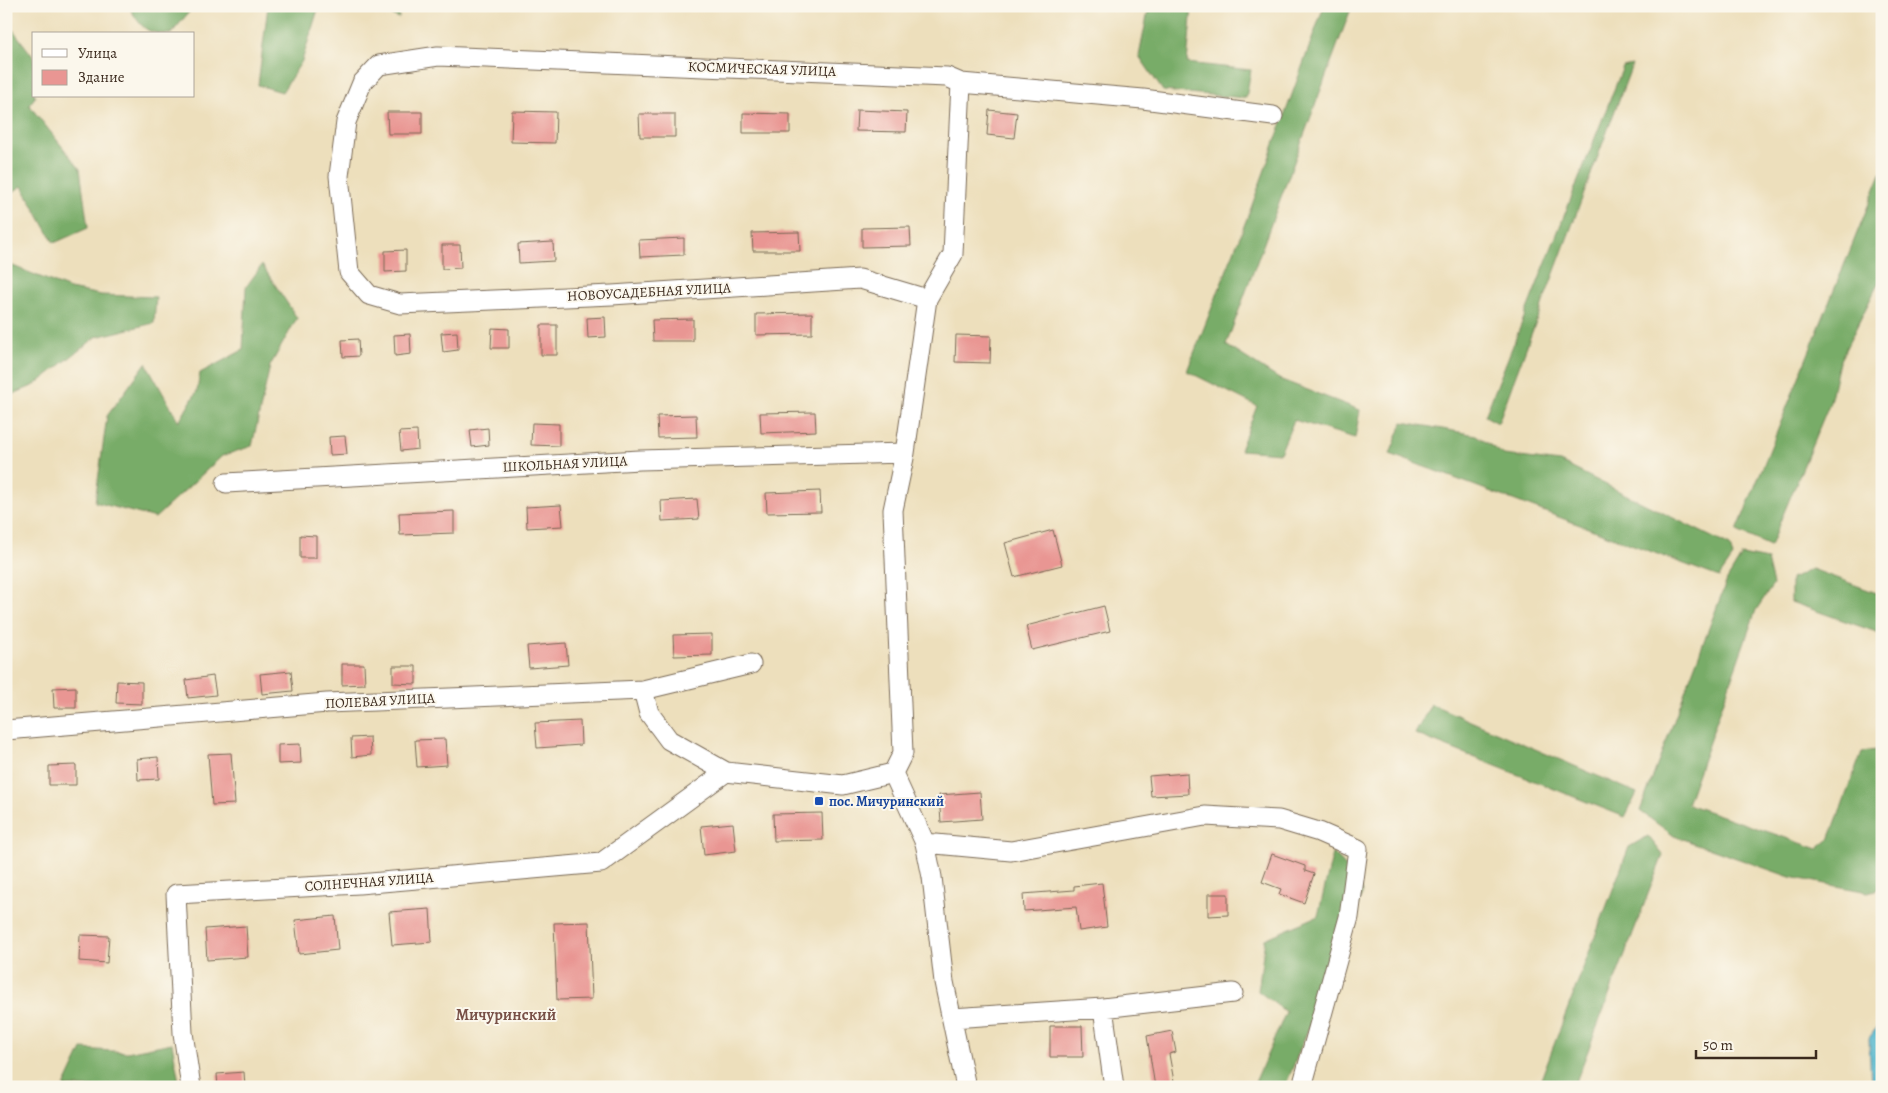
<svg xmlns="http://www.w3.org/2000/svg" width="1888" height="1093" font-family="Alegreya,serif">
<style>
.forest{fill:#78ac68;stroke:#5a6b43}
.water{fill:#4cb3cb;stroke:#446e74}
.building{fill:#e99693}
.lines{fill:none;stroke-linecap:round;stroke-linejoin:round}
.street-casing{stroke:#796955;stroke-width:21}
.street{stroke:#fff;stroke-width:19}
.transit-dot{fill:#1a4fb4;stroke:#fbf7ec;stroke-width:2}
.labels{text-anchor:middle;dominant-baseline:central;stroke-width:4;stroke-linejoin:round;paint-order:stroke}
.street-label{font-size:14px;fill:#3b2a1e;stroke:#fbf7ec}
.transit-label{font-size:14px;font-weight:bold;fill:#164399;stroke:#fbf7ec;text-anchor:start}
.quarter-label{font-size:16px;font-weight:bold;fill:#785047;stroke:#fbf7ec}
</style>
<rect width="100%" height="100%" fill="#fbf7ec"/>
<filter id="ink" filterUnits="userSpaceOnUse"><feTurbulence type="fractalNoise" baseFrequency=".02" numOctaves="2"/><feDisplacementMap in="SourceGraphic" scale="10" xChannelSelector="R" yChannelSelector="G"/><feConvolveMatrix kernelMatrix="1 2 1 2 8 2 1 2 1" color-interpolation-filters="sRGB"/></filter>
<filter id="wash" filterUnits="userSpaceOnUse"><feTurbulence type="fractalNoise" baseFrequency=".0096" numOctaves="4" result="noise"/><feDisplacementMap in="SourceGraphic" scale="20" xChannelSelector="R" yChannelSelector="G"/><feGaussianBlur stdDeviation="1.12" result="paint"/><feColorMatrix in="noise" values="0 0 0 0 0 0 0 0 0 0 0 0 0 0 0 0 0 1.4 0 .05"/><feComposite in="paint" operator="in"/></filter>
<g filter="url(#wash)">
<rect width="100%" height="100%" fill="#eddfbc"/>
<path class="forest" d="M6,6H9L11,27L34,58V96H36L29,105L80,169L88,228L54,243L22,186L6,196Z
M128,6H194L171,34C144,34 142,27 128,6Z
M268,6H319L302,61L282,92L258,85Z
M373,6H400L399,18L373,7Z
M1149,6H1192L1187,63L1251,70L1246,98L1163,91L1139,56Z
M1324,6H1352L1226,345L1279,379L1360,410L1355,438L1294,420L1280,453L1240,450L1257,406L1187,371L1251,208Z
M1632,65L1498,423L1485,416L1623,67Z
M1882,171V276L1839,362L1830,402L1770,546L1737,531Z
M6,258L8,264L70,289L101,295L156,297L154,323L96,337L35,385L6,397Z
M262,265L297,318L270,366L252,446L222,456L155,518L95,502L107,416L146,363L179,422L197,391L200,373L243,350L246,287Z
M1403,422L1476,435L1504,455L1560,462L1730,546L1733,557L1719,577L1390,454Z
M1742,555L1767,560L1773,585L1756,610L1687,804L1818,849L1829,840L1862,752L1882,749V888L1868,892L1790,877L1674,836L1640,811L1727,580Z
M1812,569L1882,595V634L1791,602V579Z
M1431,704L1637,793L1625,817L1415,734Z
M1648,836L1663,855L1574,1087H1538L1629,847Z
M1333,853L1356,877L1363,892L1285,1087H1253L1286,1012L1258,991L1265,939L1318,916Z
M172,1043L180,1087H64L82,1049L127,1052Z"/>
<path class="water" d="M1882,1020V1087H1871L1869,1038Z"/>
<g id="blocks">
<path class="building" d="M857,110L907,112L906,132L856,131Z
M989,110L1017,113L1014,138L987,135Z
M512,111L556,112L555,143L511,142Z
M387,112H422V134H388Z
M743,113L790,114V133H743Z
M639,114H675V137H640Z
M910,227L911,246L862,247V228Z
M799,232L800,251H753L752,233Z
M684,238V255L640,257L639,240Z
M553,242L554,261L519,263L518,244Z
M442,245H460L461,268L442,269Z
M406,250V271L385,272V251Z
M812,313V334L756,335V314Z
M605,317L606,337L588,338L587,318Z
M693,319V341H653L652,320Z
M541,325H557V355H541Z
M492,328L509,329V348H491Z
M457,332L458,350L443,352L441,333Z
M410,334L411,354L395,356L394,335Z
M956,335L991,336L990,363L955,362Z
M358,339L359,356L343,357L342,340Z
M815,412L816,431L761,433L760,413Z
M696,415L697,437L658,438L657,416Z
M532,423L559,424V446L531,445Z
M488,428L489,445L472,447L470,430Z
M417,431L418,449L401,451L399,432Z
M345,436L347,454L330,455L329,437Z
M820,491L821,512L767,513L766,493Z
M697,499L699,519L662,521L661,501Z
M561,505L563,526L527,528L526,507Z
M454,511V533L400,535L399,513Z
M1053,530L1062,565L1014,577L1005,543Z
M300,535L316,536V558H300Z
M1104,606L1110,631L1032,650L1026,626Z
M712,634V655L674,656L673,635Z
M566,643L568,665L529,668L527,646Z
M342,664H364L365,684L342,685Z
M393,666H416V684L393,683Z
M291,671L293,691L262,694L260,674Z
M213,676L216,695L188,698L186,680Z
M117,681L142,682V704L116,703Z
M76,687V708H54L53,688Z
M580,721L581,745L537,748L535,723Z
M370,737L371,755L352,757L351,738Z
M445,739L447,765L417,767L415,740Z
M300,744L301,763L278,764V745Z
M231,753L235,804L212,805L208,754Z
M158,757L159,779L138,780L137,759Z
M76,765V785H49V766Z
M1187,773L1188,794L1151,796L1149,776Z
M980,792L982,819L941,822L939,795Z
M822,813L823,840L774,841L773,814Z
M733,823L736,851L704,855L701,826Z
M1272,854L1305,866V871L1314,874L1304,903L1279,894L1281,889L1262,882Z
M1102,883L1107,927L1079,931L1076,907L1024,911L1023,894L1074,890V886Z
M1208,894H1228V915L1208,916Z
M430,909L432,942L392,945L389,912Z
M335,916L338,950L299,954L295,920Z
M589,922L592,999L557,1000L554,923Z
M246,926L248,957L207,960L205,929Z
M80,935L109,936L107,963L79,961Z
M1050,1026H1082L1083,1057H1050Z
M1172,1031L1176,1052L1169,1054L1175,1087H1155L1147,1036Z
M244,1072L245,1087H218L217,1074Z"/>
</g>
</g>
<g filter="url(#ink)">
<use href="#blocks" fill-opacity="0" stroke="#796955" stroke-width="1"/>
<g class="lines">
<defs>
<path id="street" d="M927,299L860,279L612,295L400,304L369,295L349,272L339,176L346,122L362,83L379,65L438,56L947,77L961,83L1143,99L1273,116
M226,483L640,460L905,453
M643,690L649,713L669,740L726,772L843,785L893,773
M6,730L327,703L643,690L751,664
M893,773L903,753L893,510L905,453L927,299L953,254L961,83
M893,773L925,843L932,877L944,982L966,1087
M925,843L1011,851L1205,816L1279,820L1319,832L1358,849L1349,917L1302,1087
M1103,1008L1114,1087
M952,1018L1103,1008L1233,993
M191,1087L183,1033L176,894L359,884L601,863L726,772"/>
</defs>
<use href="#street" class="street-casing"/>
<use href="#street" class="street"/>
</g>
</g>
<rect class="transit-dot" x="814" y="796" width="10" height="10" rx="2.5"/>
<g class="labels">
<g class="street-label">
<text transform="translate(762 69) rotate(2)">КОСМИЧЕСКАЯ УЛИЦА</text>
<text transform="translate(649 292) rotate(-3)">НОВОУСАДЕБНАЯ УЛИЦА</text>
<text transform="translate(565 464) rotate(-3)">ШКОЛЬНАЯ УЛИЦА</text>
<text transform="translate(380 701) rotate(-3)">ПОЛЕВАЯ УЛИЦА</text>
<text transform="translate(369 882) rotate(-4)">СОЛНЕЧНАЯ УЛИЦА</text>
</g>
<g class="transit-label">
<text x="829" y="801">пос. Мичуринский</text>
</g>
<g class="quarter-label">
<text x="506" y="1015">Мичуринский</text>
</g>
</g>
<rect width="1888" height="1093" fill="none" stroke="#fbf7ec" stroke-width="25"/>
<rect x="32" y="32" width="162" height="65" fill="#fbf7ec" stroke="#aea59a"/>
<rect x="42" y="49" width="25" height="8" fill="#ffffff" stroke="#aea59a"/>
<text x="78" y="58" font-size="15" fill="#3b2a1e">Улица</text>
<rect x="42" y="70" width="25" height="15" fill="#e99693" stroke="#aea59a"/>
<text x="78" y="82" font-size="15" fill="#3b2a1e">Здание</text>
<path d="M1696 1050v8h120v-8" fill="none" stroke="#3b2a1e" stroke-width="2.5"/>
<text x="1703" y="1050" font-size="15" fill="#3b2a1e" stroke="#fbf7ec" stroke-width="4" paint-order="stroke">50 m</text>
</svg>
